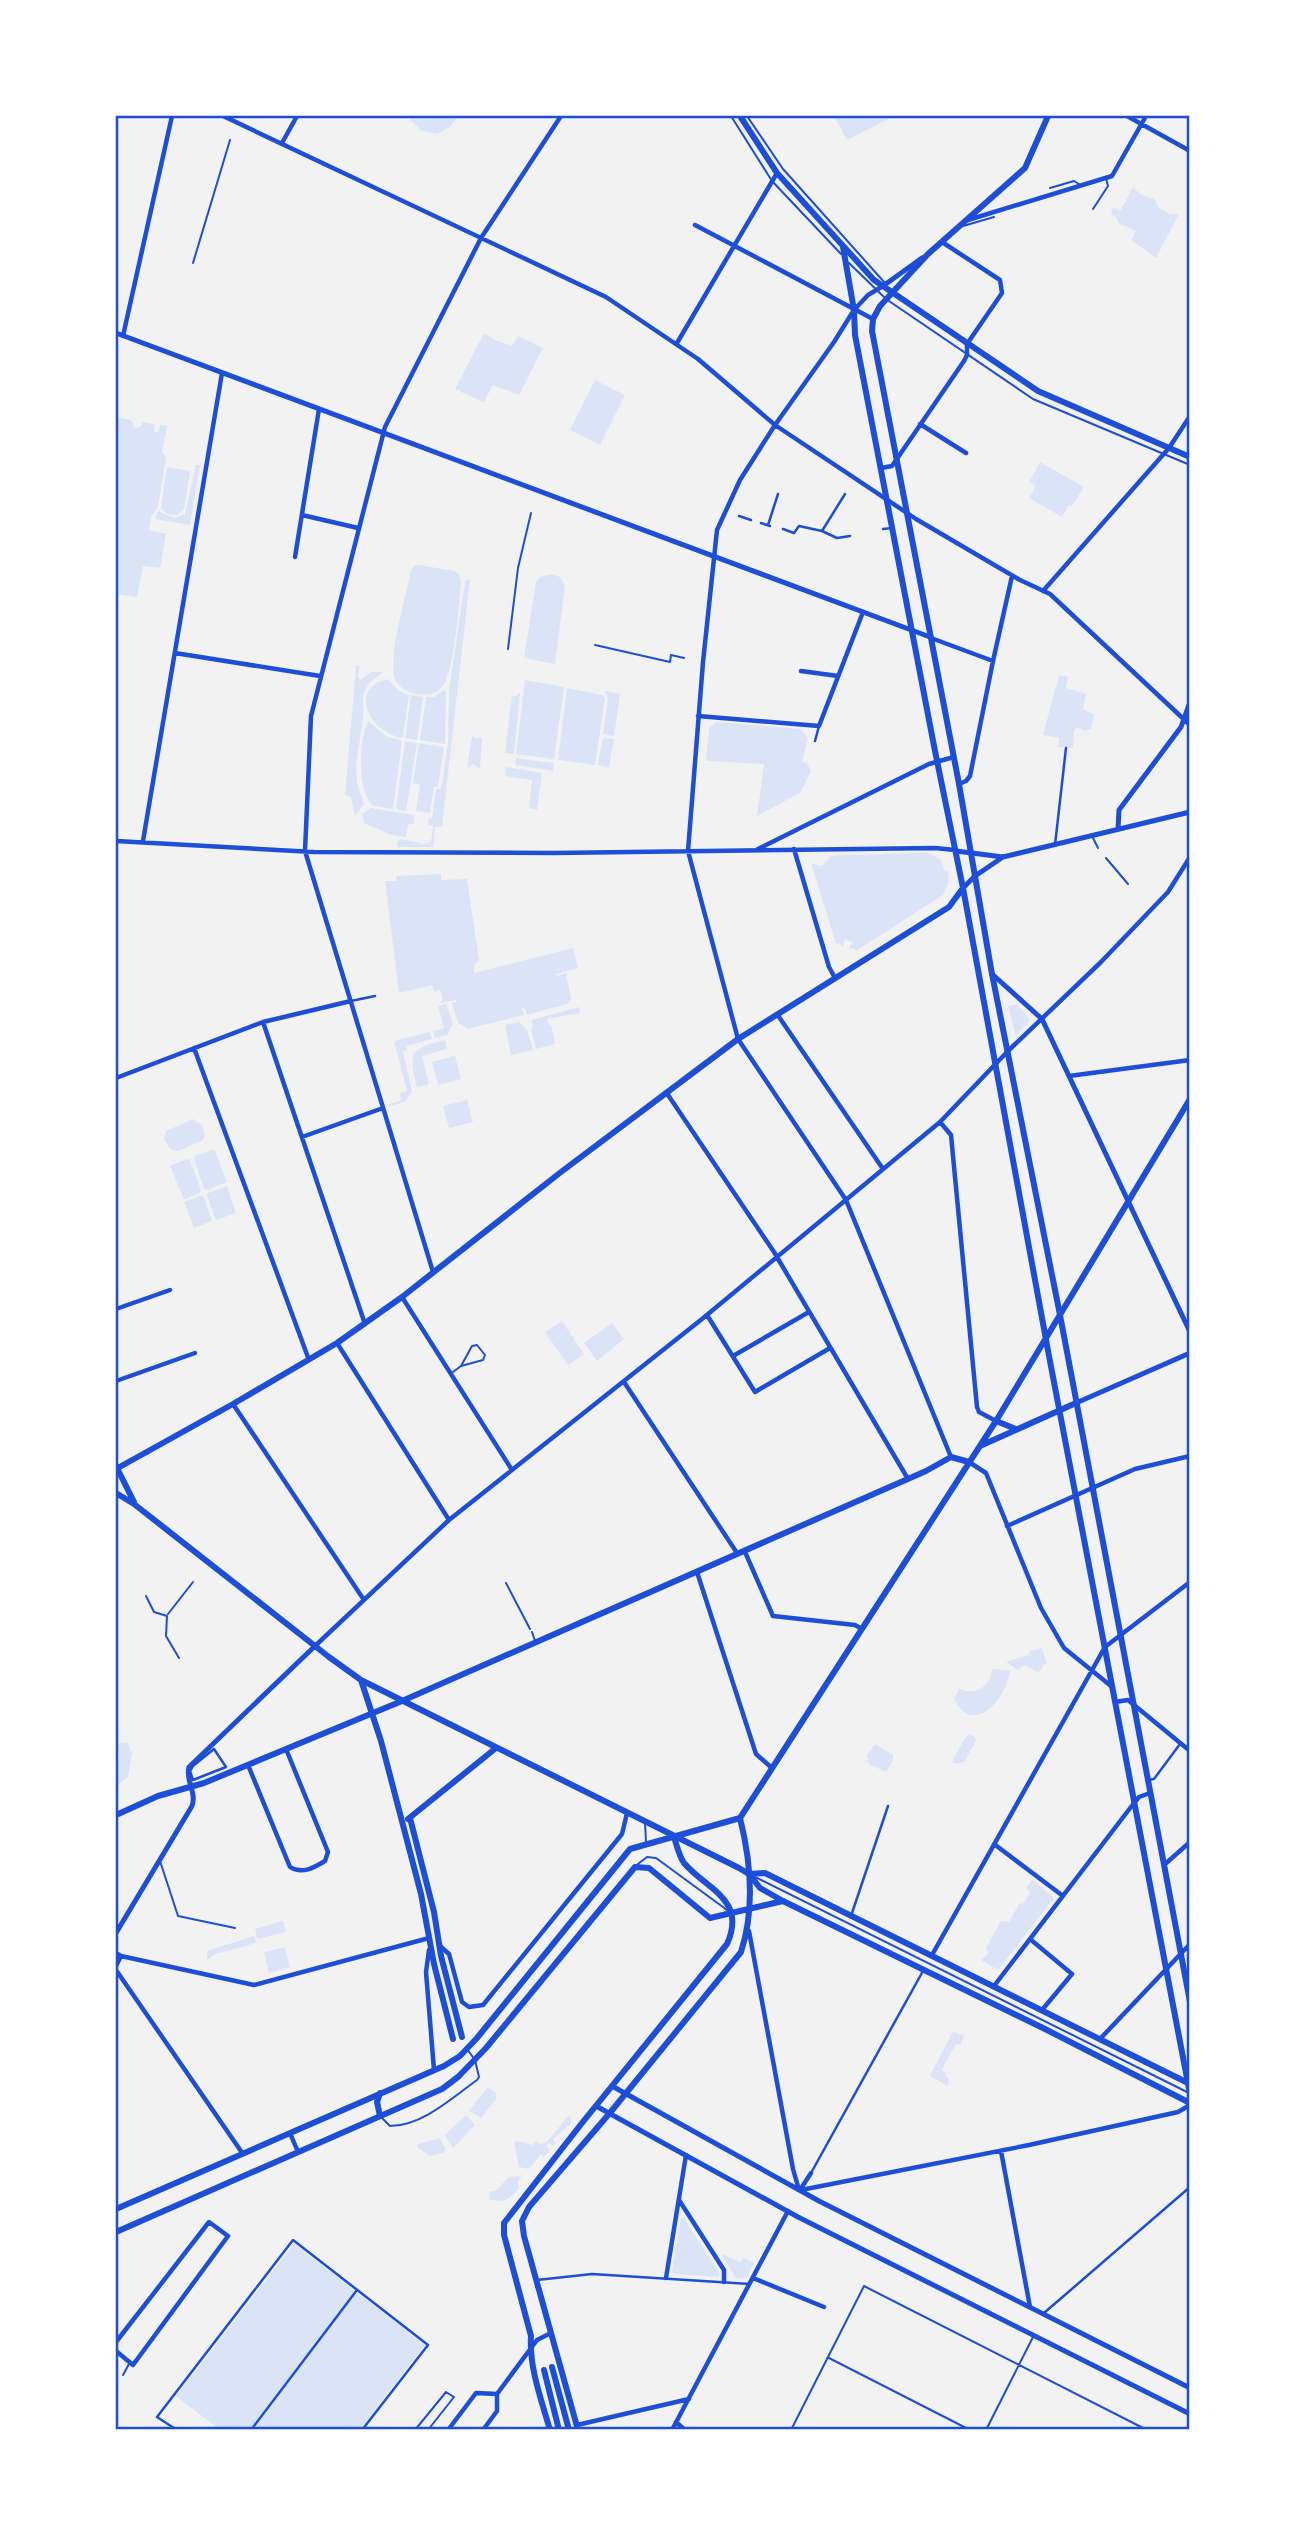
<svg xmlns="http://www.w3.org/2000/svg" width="1305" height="2545" font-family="Raleway,sans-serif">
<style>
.green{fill:#dbe4f7}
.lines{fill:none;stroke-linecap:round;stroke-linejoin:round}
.service{stroke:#1d4ed8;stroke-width:2}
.pedestrian{stroke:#1d4ed8;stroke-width:2.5}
.minor{stroke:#1d4ed8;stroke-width:4.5}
.tertiary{stroke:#1d4ed8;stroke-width:5}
.secondary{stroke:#1d4ed8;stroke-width:6}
.primary{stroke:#1d4ed8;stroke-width:6}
.neatline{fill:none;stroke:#1d4ed8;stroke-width:2.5}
</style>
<rect width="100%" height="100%" fill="#f2f2f2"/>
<path class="green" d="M407,116H459L450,127L437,134L422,131Z
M834,116H894L847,140Z
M1133,187L1140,194L1154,199L1159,208L1170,214H1179L1156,258L1131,240L1136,231L1118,223L1116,217L1111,214L1113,207L1120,211Z
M484,333L495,340L512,346L518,336L543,348L519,395L493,385L484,402L461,392L460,389L459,390L455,389Z
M595,380L625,395L600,445L570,430Z
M116,417L131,420L135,428L140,427L143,422L154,424V432H159L160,425L167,426L162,451L166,457L158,507L151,517L149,530L166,534L160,568L143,566L137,597L116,594Z
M1040,462L1084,487L1072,506L1069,505L1062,517L1029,498L1036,486L1029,482Z
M196,465H200L190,525L155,519L158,511L174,518L185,514Z
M167,467L190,471L184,509L177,515L167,514L161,508Z
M419,565L455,571L459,574L461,582C459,603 455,672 442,687C431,701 397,694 394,676C389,651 406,597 411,570L414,566Z
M551,574L560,577L565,586L555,664L524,658L536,582L540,577Z
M470,579L442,827H435L433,847H397L398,841L401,839L423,844L431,842L433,826L428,825L429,819L432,818L436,789H441L448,743L449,691L465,581Z
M356,666H360L358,676L360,680L371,672H383L369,683L363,695V719L356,765L357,783L364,804L356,815L354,813L351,797L345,795Z
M1059,675L1068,677L1066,688L1086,694L1083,709L1094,715L1091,729L1084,731L1078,727L1074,730L1073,748L1059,747V738L1043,735Z
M388,679L400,692L409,695L403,738C369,733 347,688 388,679Z
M525,680L564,687L554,759L516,754Z
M567,688L602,695L605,698L595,765L558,760Z
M444,690L446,692L445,744L420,740L426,697H434Z
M605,691L620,694L614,736L603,734L608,698Z
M517,694H520L514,754L505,753L512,696H517Z
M411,695L423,697L417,740L405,738Z
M368,721L386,736L402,741L393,809L373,806C356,790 359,739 368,721Z
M716,722L801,729L808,738L802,762L807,763L811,771L800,793L757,816L764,764L706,761L709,728Z
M472,736L477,739L482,737L480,769L473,764L467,768Z
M605,738L614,739L609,767L598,765L602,740Z
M405,741L417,743L406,811L396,809Z
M419,743L444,747L438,787H434L430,813L416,811L420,785L413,783Z
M516,758L554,763L553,771L515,765Z
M506,767L542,773L537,810L529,808L532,780L505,776Z
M371,808L414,815V823L408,825L406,837L392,835L364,823L362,814Z
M929,853L940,859L945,871L948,870L949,881L943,895L856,951L854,948L848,949L853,942L845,939L843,947L839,943L836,944L811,863L822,866L830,857L836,855Z
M441,874V880L467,879L479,960L474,965V973L573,948L578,968L556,974L557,976L566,973L571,999L567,1004L527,1015L524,1007L522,1008L524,1015L468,1029L458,1023L452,1003L456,1002V1000L439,1003L443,1000L440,990L434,992L432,985L399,993L385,881H397L396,876Z
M446,1004L453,1024L447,1035L435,1038L433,1031L444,1028L438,1006Z
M1017,1004L1030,1020L1016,1036L1008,1006Z
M579,1007L580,1013L547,1019L549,1025H551L555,1044L536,1049L531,1029L533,1028L532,1020Z
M519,1022L527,1030L533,1050L511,1055L505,1025Z
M430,1032L432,1039L406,1046L407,1050L403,1051L412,1092L405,1102L390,1106L389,1104L401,1101L400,1093L407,1091L394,1041Z
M445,1040L447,1049L422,1056L429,1084L417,1087C408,1051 410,1049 445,1040Z
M455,1056L461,1079L438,1085L432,1062Z
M467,1100L473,1122L449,1128L443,1106Z
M193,1119L202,1125L205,1134L203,1140L178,1151L170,1149L164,1139L166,1131Z
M214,1149L227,1182L207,1190L204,1189L194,1159L195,1156Z
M187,1159L190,1160L201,1190L200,1193L184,1199L170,1166Z
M227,1186L236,1213L216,1220L207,1196L208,1193Z
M200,1196L204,1197L212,1221L194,1228L184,1202Z
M562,1321L584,1354L568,1365L545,1332Z
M612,1323L624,1339L597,1361L584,1343Z
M1042,1648L1047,1665L1044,1664L1039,1673L1024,1665L1018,1670L1006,1662L1029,1655L1030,1651Z
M992,1669L1010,1671C1007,1698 972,1739 954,1698L960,1689C976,1696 991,1686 992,1669Z
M969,1734L974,1736L976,1741L965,1761L957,1764L952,1762L966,1736Z
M127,1742L132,1753L128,1777L116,1786V1761L120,1758L116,1744Z
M875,1744L893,1755V1761L886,1772L869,1764L867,1755Z
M1032,1879L1054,1898L998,1970L981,1960L988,1954L986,1948L1001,1921L1009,1922L1019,1904L1024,1903L1030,1892L1026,1888Z
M283,1921L286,1932L257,1939L255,1929Z
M254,1936L256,1943L216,1954L207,1960V1951Z
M285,1947L290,1967L269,1973L264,1952Z
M953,2031L964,2036L960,2045L956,2044L942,2070L946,2073L945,2076L949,2078L948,2086L930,2076Z
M488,2087L496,2093V2099L481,2118L469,2111Z
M466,2115L475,2125L453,2148L445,2135Z
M568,2116L571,2117L570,2124L553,2139L556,2143L553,2146L549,2143L546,2146L550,2150L544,2157L541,2154L529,2169L519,2167L514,2142L518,2141L533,2145L536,2141L540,2144L547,2142Z
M440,2138L446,2150L443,2153L430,2156L418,2148V2144Z
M524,2172L518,2182L519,2188C510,2199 504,2204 489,2199L490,2191H495L509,2177L522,2176Z
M681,2218H684L720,2274L718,2277L674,2274L672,2271Z
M294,2244L425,2345L360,2429H219L176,2396Z
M721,2254L741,2262L743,2258L754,2263L746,2279L736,2278Z"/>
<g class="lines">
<path class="service" d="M731,116L772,181L841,254
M747,116L783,169L885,283
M1050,188L1074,181L1079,184
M1093,209L1108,186L1106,178
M963,226L994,217
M193,263L230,140
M849,263L886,299L1033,399L1190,465
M595,645L670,662L671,655L684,658
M508,649L518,568L531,513
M1092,836L1098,848
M1106,858L1128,884
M453,1372L461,1366L483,1360L485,1355L477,1345L472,1346L461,1366
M506,1583L530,1629
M146,1596L154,1612L167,1616L166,1636L179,1658
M168,1614L193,1582
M532,1632L535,1641
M645,1823L646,1842
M160,1861L178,1916L235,1928
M638,1864L647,1857L656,1858L727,1910
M753,1876L1187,2092
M381,2117L390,2126C422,2126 452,2098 477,2080L479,2077L475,2060L467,2049
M829,2358L970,2430
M123,2375L129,2364
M415,2430L446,2392L454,2397L428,2430
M791,2430L864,2286L1147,2430
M986,2430L1033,2337"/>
<path class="pedestrian" d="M739,516L751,520
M761,523L770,526
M768,525L778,494
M783,529L794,533L799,526L822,531L845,494
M883,529L892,528
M822,531L837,538L850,536
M815,741L819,726
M1055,845L1066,748
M351,1001L375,996
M214,1749L226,1767L193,1780L190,1771L193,1766Z
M1148,1780L1154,1779L1180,1744
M851,1916L888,1806
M811,2173L923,1971
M537,2280L592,2274L750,2284
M1044,2313L1190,2187
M177,2430L157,2417L293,2240L428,2345L362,2430
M251,2430L357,2290"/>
<path class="minor" d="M223,116L606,297L698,359L775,425L916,519L1020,580L1050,594L1190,725
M1127,116L1190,151
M282,143L297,116
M968,220L1112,176L1146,116
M695,225L873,319
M883,286L868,295L854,310L834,342L775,425L740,480L717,530L703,662L688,851L738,1039L846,1200L951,1457
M123,336L172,116
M677,343L777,173
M920,424L966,453
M881,468L892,466L964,361L967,355V344L1002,293L1000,280L942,242
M302,515L358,528
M295,557L319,409
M1043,591L1169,448L1190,416
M931,638L993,661
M175,653L320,676
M801,671L838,676
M698,716L819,726L863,612
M959,784L966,781L970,776L993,661L1012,576
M116,841L314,852L554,853L935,848L955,850
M143,841L222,373
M758,849L929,764L954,757
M794,849L829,967L835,978
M777,1014L883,1169
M263,1022L365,1324
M194,1048L309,1360
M1069,1076L1190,1060
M116,1078L263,1022L351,1001
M666,1092L774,1252L908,1479
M940,1122L951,1135L977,1407L979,1412L996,1421
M302,1137L383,1108
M433,1272L305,851L311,716L385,427L481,238L561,116
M402,1297L512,1470
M116,1309L170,1290
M707,1315L755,1392L830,1348
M337,1343L449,1520
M733,1356L809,1312
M116,1381L195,1353
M624,1382L737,1553
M233,1404L364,1600
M969,1462L986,1473L1041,1608L1064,1648L1111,1686
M1007,1526L1135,1469L1190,1456
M745,1552L773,1616L855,1625L862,1629
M697,1572L756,1754L772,1768
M315,1646L449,1520L702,1319L940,1122L1008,1051L1101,962L1168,892L1190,857
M1115,1702L1128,1700L1190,1751
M248,1765L290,1867C302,1875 315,1867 325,1861L328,1852L286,1749
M994,1844L1063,1896
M1164,1865L1190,1842
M749,1931L793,2169L799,2190
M1030,1939L1072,1974L1042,2010
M440,1946L449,1954L462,2002L469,2007L483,2005L622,1834L627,1813
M429,1950L426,1972L434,2070
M116,1953L121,1956L254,1985L429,1938
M932,1955L1105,1647L1190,1582
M116,1966L121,1956
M116,1970L243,2154
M994,1986L1134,1803L1139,1797L1150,1793
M1100,2039L1190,1944
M290,2133L298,2152
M1001,2151L1030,2307
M800,2190L811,2173
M801,2190L1029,2145L1178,2112L1190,2105
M679,2200L724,2270V2282
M666,2278L686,2155
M753,2278L824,2307
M116,2342L209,2222L228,2236L133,2365L116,2351
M676,2422L685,2430
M577,2425L689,2399
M448,2430L476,2393L497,2394
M483,2430L497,2411V2394L537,2340L551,2333
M672,2430L788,2211"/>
<path class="tertiary" d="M883,286L922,258
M116,333L930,637
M1118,829L1119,810L1181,727L1190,702
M956,851L1003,857L1190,812
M963,888L975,876L1003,857
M992,974L1042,1019L1190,1332
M1076,1403L1190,1353
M116,1933L192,1806C197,1792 185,1780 189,1767L315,1646
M612,2086L819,2201L1190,2388
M596,2106L798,2217L1190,2414"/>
<path class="secondary" d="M1048,116L1025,168L928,254L880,306L873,319L872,331L959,784L992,974L1060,1315L1190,2002
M843,247L854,310L855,335L935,751L963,888L1049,1356L1190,2094
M996,1421L1016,1429
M980,1446L1076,1403
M116,1469L233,1404L337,1343L402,1297L561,1172L738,1039L949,907L963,888
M116,1815L158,1796L204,1783L402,1701L926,1471L951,1457L969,1462
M740,1818L996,1421L1190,1099
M380,2093L377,2102L380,2116
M116,2209L444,2066L460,2056L477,2038L630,1849L740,1818
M116,2232L442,2089L458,2077L486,2048L635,1867L649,1868L710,1918L783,1901
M550,2430C541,2399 529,2367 531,2336L504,2235V2223L582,2123L727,1944C747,1899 707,1890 684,1863C679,1856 677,1846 674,1837
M578,2430L524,2236L522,2221L529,2207L609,2114L741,1952C755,1909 751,1862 740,1818"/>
<path class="primary" d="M740,116L777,173L874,280L1038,391L1190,457
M116,1466L134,1502
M116,1493L134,1504L329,1657L361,1680L739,1868L749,1874L760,1888L783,1901L1043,2028L1190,2103
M361,1680L381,1741L421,1894L434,1964L453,2039
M410,1818L434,1912L441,1956L462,2037
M408,1819L496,1748
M749,1874L765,1873L1190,2084
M552,2367L569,2430
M544,2370L559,2430"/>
</g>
<rect width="1305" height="2545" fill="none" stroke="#ffffff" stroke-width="234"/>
<rect x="117" y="117" width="1071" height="2311" class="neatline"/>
</svg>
